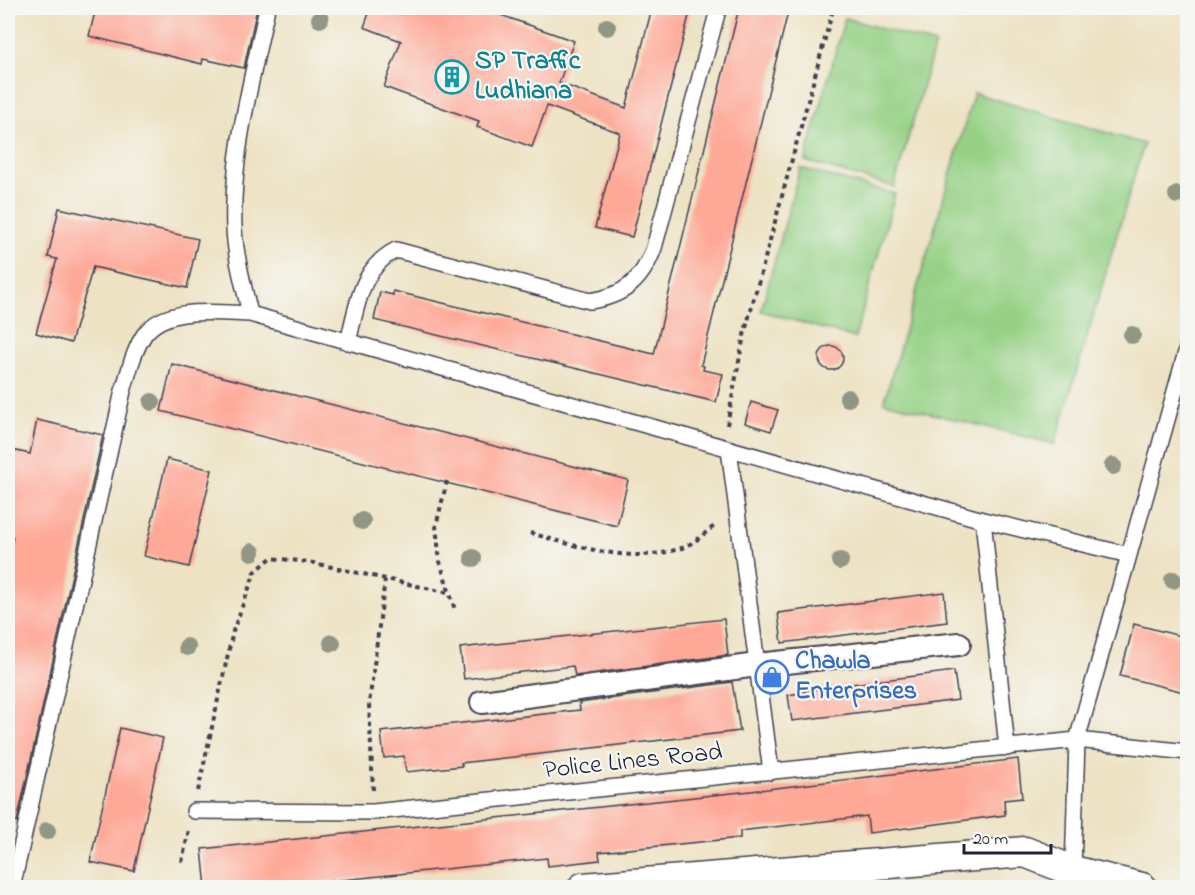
<svg xmlns="http://www.w3.org/2000/svg" width="1195" height="895" font-family="'Indie Flower',sans-serif">
<style>
.green{fill:#96d186;stroke:#5c7a60;stroke-width:1.5}
.building{fill:#fea997}
.lines{fill:none;stroke-linecap:round;stroke-linejoin:round}
.service-casing{stroke:#403f4f;stroke-width:18}
.pedestrian-casing{stroke:#403f4f;stroke-width:26}
.minor-casing{stroke:#403f4f;stroke-width:33}
.path{stroke:#403f4f;stroke-width:4;stroke-dasharray:4.5 4.5;stroke-linecap:butt}
.service{stroke:#fff;stroke-width:15}
.pedestrian{stroke:#fff;stroke-width:22}
.minor{stroke:#fff;stroke-width:30}
.tree{fill:#919685}
.labels{text-anchor:middle;dominant-baseline:central;stroke-width:4.5;stroke-linejoin:round;paint-order:stroke}
.culture-label{font-size:26px;font-weight:bold;fill:#0d838f;stroke:#f6f6f2;text-anchor:start}
.shop-label{font-size:26px;font-weight:bold;fill:#366cbe;stroke:#f6f6f2;text-anchor:start}
.street-label{font-size:26px;fill:#22223b;stroke:#f6f6f2}
</style>
<rect width="100%" height="100%" fill="#f6f6f2"/>
<filter id="ink" filterUnits="userSpaceOnUse"><feTurbulence type="fractalNoise" baseFrequency=".0167" numOctaves="2"/><feDisplacementMap in="SourceGraphic" scale="12" xChannelSelector="R" yChannelSelector="G"/><feConvolveMatrix kernelMatrix="1 2 1 2 8 2 1 2 1" color-interpolation-filters="sRGB"/></filter>
<filter id="wash" filterUnits="userSpaceOnUse"><feTurbulence type="fractalNoise" baseFrequency=".008" numOctaves="4" result="noise"/><feDisplacementMap in="SourceGraphic" scale="24" xChannelSelector="R" yChannelSelector="G"/><feGaussianBlur stdDeviation="1.35" result="paint"/><feColorMatrix in="noise" values="0 0 0 0 0 0 0 0 0 0 0 0 0 0 0 0 0 1.4 0 .05"/><feComposite in="paint" operator="in"/></filter>
<g filter="url(#wash)">
<rect width="100%" height="100%" fill="#ede2c3"/>
<path class="green" d="M845,18L935,44L894,187L805,161Z
M974,93L1144,144L1055,444L884,402Z
M800,168L895,194L855,338L761,311Z"/>
<g id="blocks">
<path class="building" d="M96,8H257L244,68L203,59L202,64L89,36Z
M371,8H384L401,14L404,8H481L574,41L559,83L626,108L652,8H691L632,237L595,228L620,133L547,106L532,147L477,127L479,121L384,87L401,41L364,27Z
M739,8H789L701,365L704,366L703,370L723,374L716,402L374,320L380,292L393,295V291L654,354Z
M59,208L198,239L187,288L93,267L71,343L36,333L57,259L48,257Z
M819 358a12 12 0 1 1 24 0a12 12 0 1 1-24 0Z
M172,364L628,480L617,526L161,411Z
M751,402L778,410L771,431L745,423Z
M37,420L103,435L17,822L8,821V561L13,537L8,536V474L12,450L30,454Z
M167,459L212,470L189,567L144,556Z
M944,592L947,622L782,643L778,613Z
M724,619L728,655L575,676L573,666L464,679L460,648Z
M1134,624L1188,638V693L1120,676Z
M954,671L958,700L792,721L788,695L805,692V690Z
M732,682L740,731L461,763L462,766L406,772L404,756L384,758L381,732L580,710L579,703Z
M120,728L163,738L134,871L90,862Z
M1018,759L1022,798L1004,800L1005,815L869,833L867,816L740,831V838L599,852L600,860L548,866L547,858L268,888H206L202,849L751,791Z"/>
</g>
</g>
<g filter="url(#ink)">
<use href="#blocks" fill-opacity="0" stroke="#403f4f" stroke-width="1.5"/>
<g class="lines">
<defs>
<path id="service" d="M250,314C244,286 235,257 234,228C231,154 252,80 267,8
M348,342C357,307 360,268 396,250L590,301C624,296 642,281 654,248L718,10
M729,449L771,772
M983,520L1007,748
M194,811L373,812L1077,740L1188,345
M1073,871L1077,740L1188,752
M12,888L123,391C129,372 133,352 144,335C165,305 218,313 250,314L983,520L1129,555"/>
<path id="pedestrian" d="M482,702L757,665L959,644"/>
<path id="minor" d="M583,888L1025,852L1073,871L1142,888"/>
</defs>
<use href="#service" class="service-casing"/>
<use href="#pedestrian" class="pedestrian-casing"/>
<use href="#minor" class="minor-casing"/>
<path class="path" d="M727,425L744,335L832,13
M447,481L436,526L440,562L455,610
M530,533C580,547 631,565 682,548C694,544 707,531 717,524
M373,790L369,704L385,579
M198,791L233,631L255,572L271,558L309,562L449,593
M182,862L189,830"/>
<use href="#service" class="service"/>
<use href="#pedestrian" class="pedestrian"/>
<use href="#minor" class="minor"/>
</g>
<g class="tree">
<circle cx="320" cy="19" r="9"/>
<circle cx="607" cy="27" r="9"/>
<circle cx="1177" cy="195" r="9"/>
<circle cx="1132" cy="335" r="9"/>
<circle cx="848" cy="398" r="9"/>
<circle cx="152" cy="402" r="9"/>
<circle cx="1113" cy="466" r="9"/>
<circle cx="362" cy="521" r="9"/>
<circle cx="252" cy="552" r="9"/>
<circle cx="473" cy="558" r="9"/>
<circle cx="840" cy="561" r="9"/>
<circle cx="1173" cy="580" r="9"/>
<circle cx="332" cy="643" r="9"/>
<circle cx="187" cy="647" r="9"/>
<circle cx="47" cy="831" r="9"/>
</g>
</g>
<defs>
<symbol id="building-ring" viewBox="-11 -11 22 22"><circle r="9.5" fill="#f6f6f2" stroke="#0f9aa8" stroke-width="1.5"/><path d="M-4-6H4V6H1V3H-1V6H-4ZM-2.5-4.3h1.7v1.8h-1.7ZM.8-4.3h1.7v1.8H.8ZM-2.5-1h1.7V.8h-1.7ZM.8-1h1.7V.8H.8Z" fill="#0f9aa8"/></symbol>
<symbol id="shop-ring" viewBox="-11 -11 22 22"><circle r="9.5" fill="#f6f6f2" stroke="#3f7fe0" stroke-width="1.5"/><path d="M-5-2.5h2.3a2.7 3.5 0 0 1 5.4 0H5L5.5 6h-11ZM-1.5-2.5h3a1.5 2.3 0 0 0-3 0Z" fill="#3f7fe0"/></symbol>
</defs>
<g fill-rule="evenodd">
<use href="#building-ring" x="433" y="58" width="38" height="38"/>
<use href="#shop-ring" x="753" y="658" width="38" height="38"/>
</g>
<g class="labels">
<g class="culture-label">
<text x="475" y="62">SP Traffic<tspan x="475" dy="30">Ludhiana</tspan></text>
</g>
<g class="shop-label">
<text x="795" y="662">Chawla<tspan x="795" dy="30">Enterprises</tspan></text>
</g>
<g class="street-label">
<text transform="translate(633 762) rotate(-6)">Police Lines Road</text>
</g>
</g>
<rect width="1195" height="895" fill="none" stroke="#f6f6f2" stroke-width="30"/>
<path d="M964 844v9h87v-9" fill="none" stroke="#22223b" stroke-width="3"/>
<text x="973" y="844" font-size="18" fill="#22223b" stroke="#f6f6f2" stroke-width="4.5" paint-order="stroke">20 m</text>
</svg>
